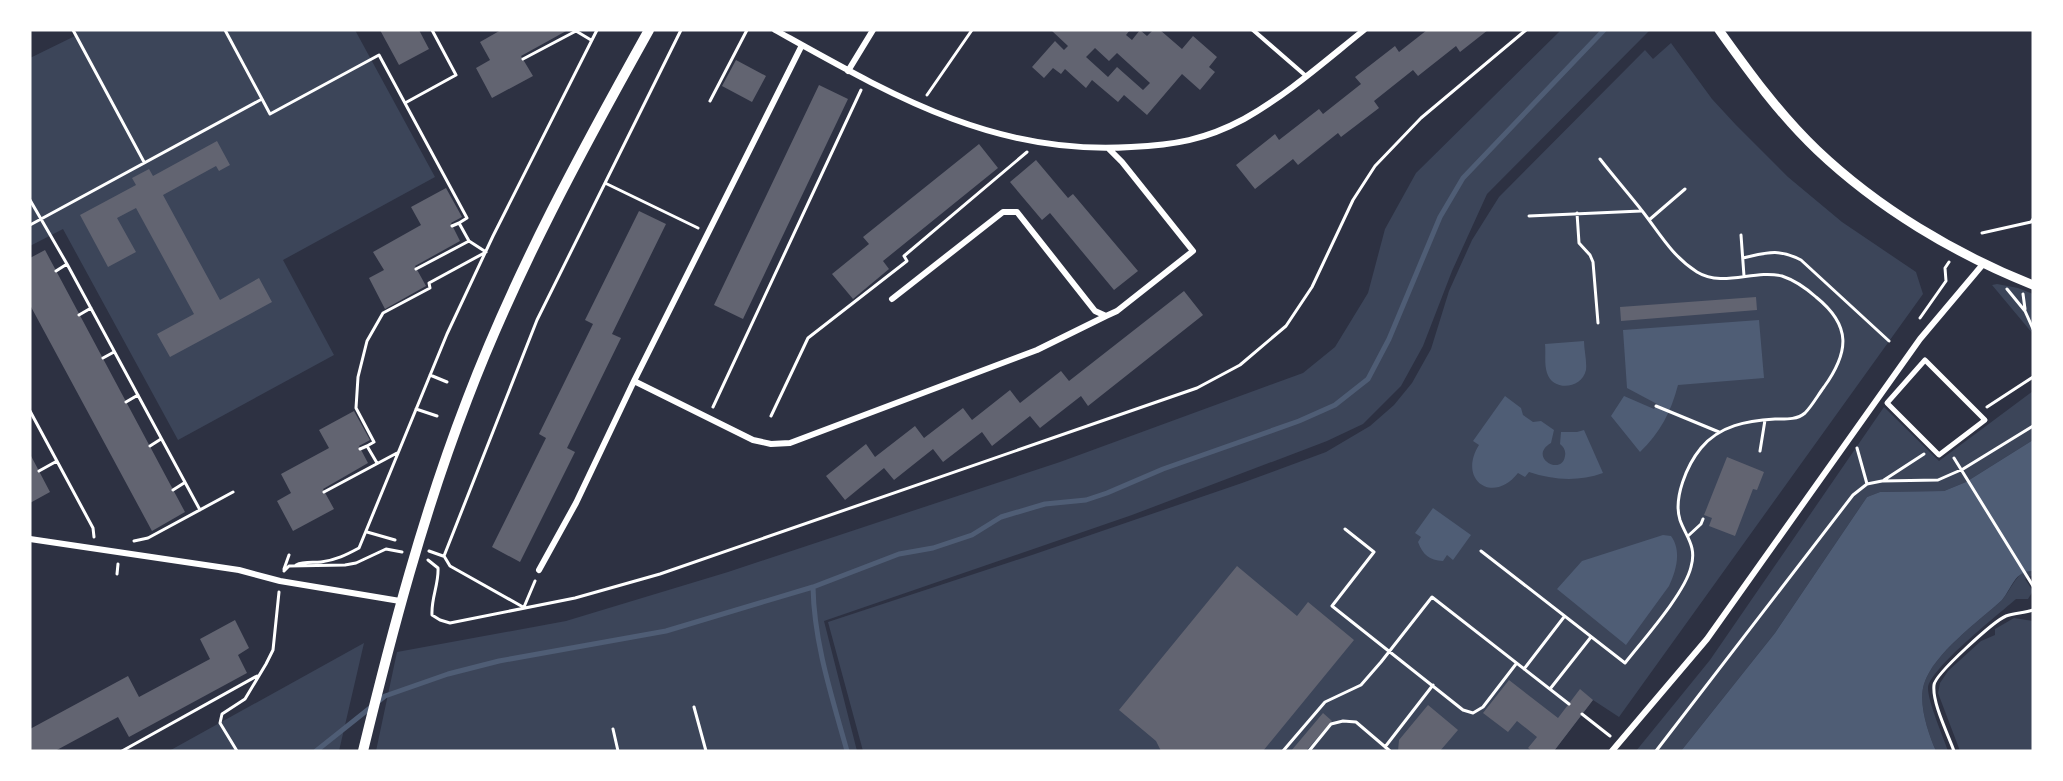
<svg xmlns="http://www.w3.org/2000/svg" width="2063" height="781" font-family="Helvetica,sans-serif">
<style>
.green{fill:#3c4559}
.water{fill:#4f5d75}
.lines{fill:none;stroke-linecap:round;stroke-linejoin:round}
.stream{stroke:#4f5d75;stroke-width:5}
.building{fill:#626471;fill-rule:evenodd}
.path{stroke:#fff;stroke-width:3}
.service{stroke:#fff;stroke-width:4}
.pedestrian{stroke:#fff;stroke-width:5}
.minor{stroke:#fff;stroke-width:6}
.tertiary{stroke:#fff;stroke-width:9}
.secondary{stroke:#fff;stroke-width:10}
</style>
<rect width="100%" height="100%" fill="#2d3142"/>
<path class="green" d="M75,30H355L435,177L283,260L334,355L178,440L63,229L30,246V58L77,35Z
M1561,30H1650L1487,194L1452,271L1423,346L1401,386L1363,424L1327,441L1132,515L824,621L857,751H376L397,652L566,621L728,572L1060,462L1303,373L1335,347L1368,293L1385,229L1416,173Z
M1671,43L1712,99L1736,125L1788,177L1842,222L1916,272L1923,294L1619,717L1593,700L1554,751H863L828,622L1032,555L1242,483L1326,452L1370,426L1394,405L1412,383L1431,349L1449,291L1472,240L1499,197L1645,50L1653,59Z
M1997,284L2018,288L2033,294V334L1992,285Z
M2033,391V440L1966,482L1944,491L1880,492L1867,497L1775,633L1681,751H1636L1710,660L1884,407L1939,461Z
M2025,570L2033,571V575L2025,579L2033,591L2028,599H2016C1999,614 1929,669 1928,688C1928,702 1943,736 1948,751H1936C1928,733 1918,703 1924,684C1934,653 1978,622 2002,600C2011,589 2014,579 2025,570Z
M2014,618L2033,621V751H1960L1938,693L1940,683L1948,671L1981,641L1995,635V629Z
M364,643L339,751H169Z"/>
<path class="water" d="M1759,320L1764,378L1678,385C1671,412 1660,433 1640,452L1611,416L1624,396L1654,409L1657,404L1627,388L1623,330Z
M1584,341C1584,350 1587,361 1586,370C1582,389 1553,392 1547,373C1544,364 1546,353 1545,344Z
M1505,396L1521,408L1523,415L1533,422L1541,421L1554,430L1551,443C1527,457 1562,477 1565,456C1566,451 1564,447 1560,444L1561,432H1577L1584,430L1603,473C1578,482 1553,480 1529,472L1525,477L1518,473C1493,505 1457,480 1479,445L1473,441Z
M2033,440V571C2015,570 2012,588 2002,600C1978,622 1934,653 1924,684C1918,703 1928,733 1936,751H1681L1775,633L1867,497L1880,492L1944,491L1966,482Z
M1433,508L1471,535L1453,560L1447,555L1443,561C1429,560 1423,555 1418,542L1421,537L1415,533Z
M1663,535L1671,536C1682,551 1676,571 1669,586L1626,645L1557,589L1582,561Z"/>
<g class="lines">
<path class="stream" d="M813,587C814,643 832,697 847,751
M316,751L385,696L448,674L499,661L666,631L813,587L899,554L933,548L972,535L1001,517L1045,504L1086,500L1107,493L1163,469L1299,421L1335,405L1368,379L1389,339L1440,217L1463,178L1604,30"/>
</g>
<path class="building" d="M380,30H419L429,49L399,65Z
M501,30H568L521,56L533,76L492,98L476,68L490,60L480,42Z
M1051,30H1130L1126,35L1132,40L1140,30L1147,36L1153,30H1160L1182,49L1193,36L1217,57L1209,67L1215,72L1200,90L1182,74L1147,115L1124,95L1118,102L1092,80L1086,88L1065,69L1061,74L1053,68L1044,78L1032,67L1055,41L1064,50L1068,46ZM1095,48L1109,61L1117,53L1150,83L1143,90L1117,67L1108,77L1086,57Z
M1427,30H1488L1460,52L1456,46L1418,76L1413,70L1374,101L1379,108L1341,137L1338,133L1298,165L1293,159L1255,189L1236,165L1275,134L1279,140L1319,109L1323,114L1361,84L1355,77L1395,46L1399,52Z
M736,60L766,76L752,102L722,86Z
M819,85L848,99L743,319L714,305Z
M217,141L230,165L219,171L216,166L163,195L220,300L259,278L272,302L170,357L157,334L194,314L136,208L117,218L136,252L108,267L80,215L136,185L132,178L149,169L153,176Z
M979,144L998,168L883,261L889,269L853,299L832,274L869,244L863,237Z
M1036,160L1068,198L1073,194L1138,271L1114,290L1050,213L1042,220L1010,182Z
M446,188L462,217L451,223L460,241L415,266L426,286L385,309L369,278L384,270L373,252L421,225L411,207Z
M639,211L666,224L612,334L621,338L567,448L575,452L520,562L492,547L546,438L539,434L593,324L585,320Z
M45,250L185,512L152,531L30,305V258Z
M1184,291L1203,315L1088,406L1081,396L1040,428L1030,416L992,446L982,432L943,462L933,449L894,480L884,468L845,500L826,476L866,444L875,457L915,426L924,438L963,408L972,420L1010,390L1020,403L1061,371L1069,381Z
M1756,297L1757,310L1621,321L1620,307Z
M354,411L370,440L359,446L368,463L323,489L334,509L293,531L277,501L291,493L281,474L329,448L319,430Z
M30,454L50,492L30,503Z
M1727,457L1764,472L1757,490L1753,489L1735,536L1709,526L1712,518L1704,515Z
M1237,566L1297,616L1308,602L1354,640L1263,751H1161L1156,741L1119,710Z
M235,620L249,648L238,655L247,673L129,737L118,717L55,751H30V729L128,676L139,697L210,659L200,639Z
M1509,680L1558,718L1580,689L1593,700L1554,751H1532L1528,748L1537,737L1517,721L1508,732L1483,713Z
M1428,705L1458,730L1440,751H1398L1399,740Z
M1323,713L1332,721L1306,751H1291Z"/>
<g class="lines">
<path class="path" d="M73,30L144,162
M225,30L262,99
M523,59L576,31L591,40
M927,95L972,30
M710,101L747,30
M405,103L456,75L432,30
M605,183L698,228
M30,200L67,264L200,510
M1577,213L1579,243L1590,255L1593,262L1598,323
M1529,216L1641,211
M1649,220L1685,189
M30,225L262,99L270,114L379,55L467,218L459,223
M452,226L459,223L469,241
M1982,233L2031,222L2033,219
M1741,235L1744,276
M1743,258C1766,253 1778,248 1801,260L1889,341
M56,271L67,264
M2007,289L2025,311L2033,329
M2023,294L2025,309
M79,315L91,308
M1920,318L1946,281L1945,268L1949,262
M103,358L114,352
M430,375L447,382
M126,402L138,395
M1656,406L1719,432
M713,407L861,90
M1987,407L2033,377
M416,409L437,416
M30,411L93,528L94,537
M771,416L808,338L907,261L904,256L1027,152
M150,446L161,439
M367,446L374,442L356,408L358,377L367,341L383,313L430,288L429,283L486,252L469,241L416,269
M1857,448L1867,484
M360,449L367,446L377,463
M1760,451L1765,420
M1954,458L2033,586
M39,471L57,461
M1884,480L1924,454
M173,490L184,483
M324,492L397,453
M1345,529L1374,552L1332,606L1463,710L1473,713L1483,707L1516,664
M367,532L395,540
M1688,536L1701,524L1703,519
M134,541L148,538L233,492
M429,551L443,556
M1481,551L1625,663C1643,640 1685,593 1691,567C1697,546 1686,537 1680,520C1673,498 1687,465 1701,448C1720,425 1747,421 1775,419C1785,419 1797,420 1805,413C1812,406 1818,395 1824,387C1849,352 1852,326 1816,297C1807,289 1794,280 1782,276C1754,269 1723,288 1697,272C1672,256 1660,234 1643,212C1629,194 1614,177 1600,159
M428,560L438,568C439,584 431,598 432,615L440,620L450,623L575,598L660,574L1197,388L1240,365L1286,326L1312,287L1353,200L1375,166L1421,118L1526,30
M296,565C304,561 313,563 321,562C336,560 346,555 359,548L447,334L493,236L597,30
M284,569L289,555
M284,571L289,566L345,565L356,563L386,549L402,552
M117,574L118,564
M523,607L450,566L444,556L537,320L681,30
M524,607L535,581
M1524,669L1564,617
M1550,689L1591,637
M694,707L706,751
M1582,714L1610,736
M613,729L618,751
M1385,747L1433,685
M122,751L257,676
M237,751L220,723L222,714L245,699L266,664L273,650L279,592
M1283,751L1325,702L1361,685L1381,662L1432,597L1569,704
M1309,751L1331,724L1343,721L1356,722L1390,751
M1656,751L1853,495L1867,484L1882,481L1938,480L1963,469L2033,426
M1954,751C1948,734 1932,703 1934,685C1935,674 1994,621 2006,616C2014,613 2024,613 2033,610"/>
<path class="service" d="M1253,30L1306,76"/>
<path class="pedestrian" d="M1925,360L1985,420L1939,455L1887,403Z"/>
<path class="minor" d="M775,30C890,94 994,156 1131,147C1174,145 1205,140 1244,119C1287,95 1325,61 1364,30
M848,71L873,30
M892,299L1003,212H1017L1095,311L1106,316L1117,311L1193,251L1122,162L1108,148
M634,381L753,440L771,444L790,443L1037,350L1106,316
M30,539L239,570L280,581L400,601
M539,570L576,503L634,381L802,45
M1612,751L1707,639L1920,339L1984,263"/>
<path class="tertiary" d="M1719,30C1749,72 1780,115 1817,150C1878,208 1955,254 2033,285"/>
<path class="secondary" d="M363,751C392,632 423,514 467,400C516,271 582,150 649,30"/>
</g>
<rect width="2063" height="781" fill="none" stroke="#ffffff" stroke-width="63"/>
</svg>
